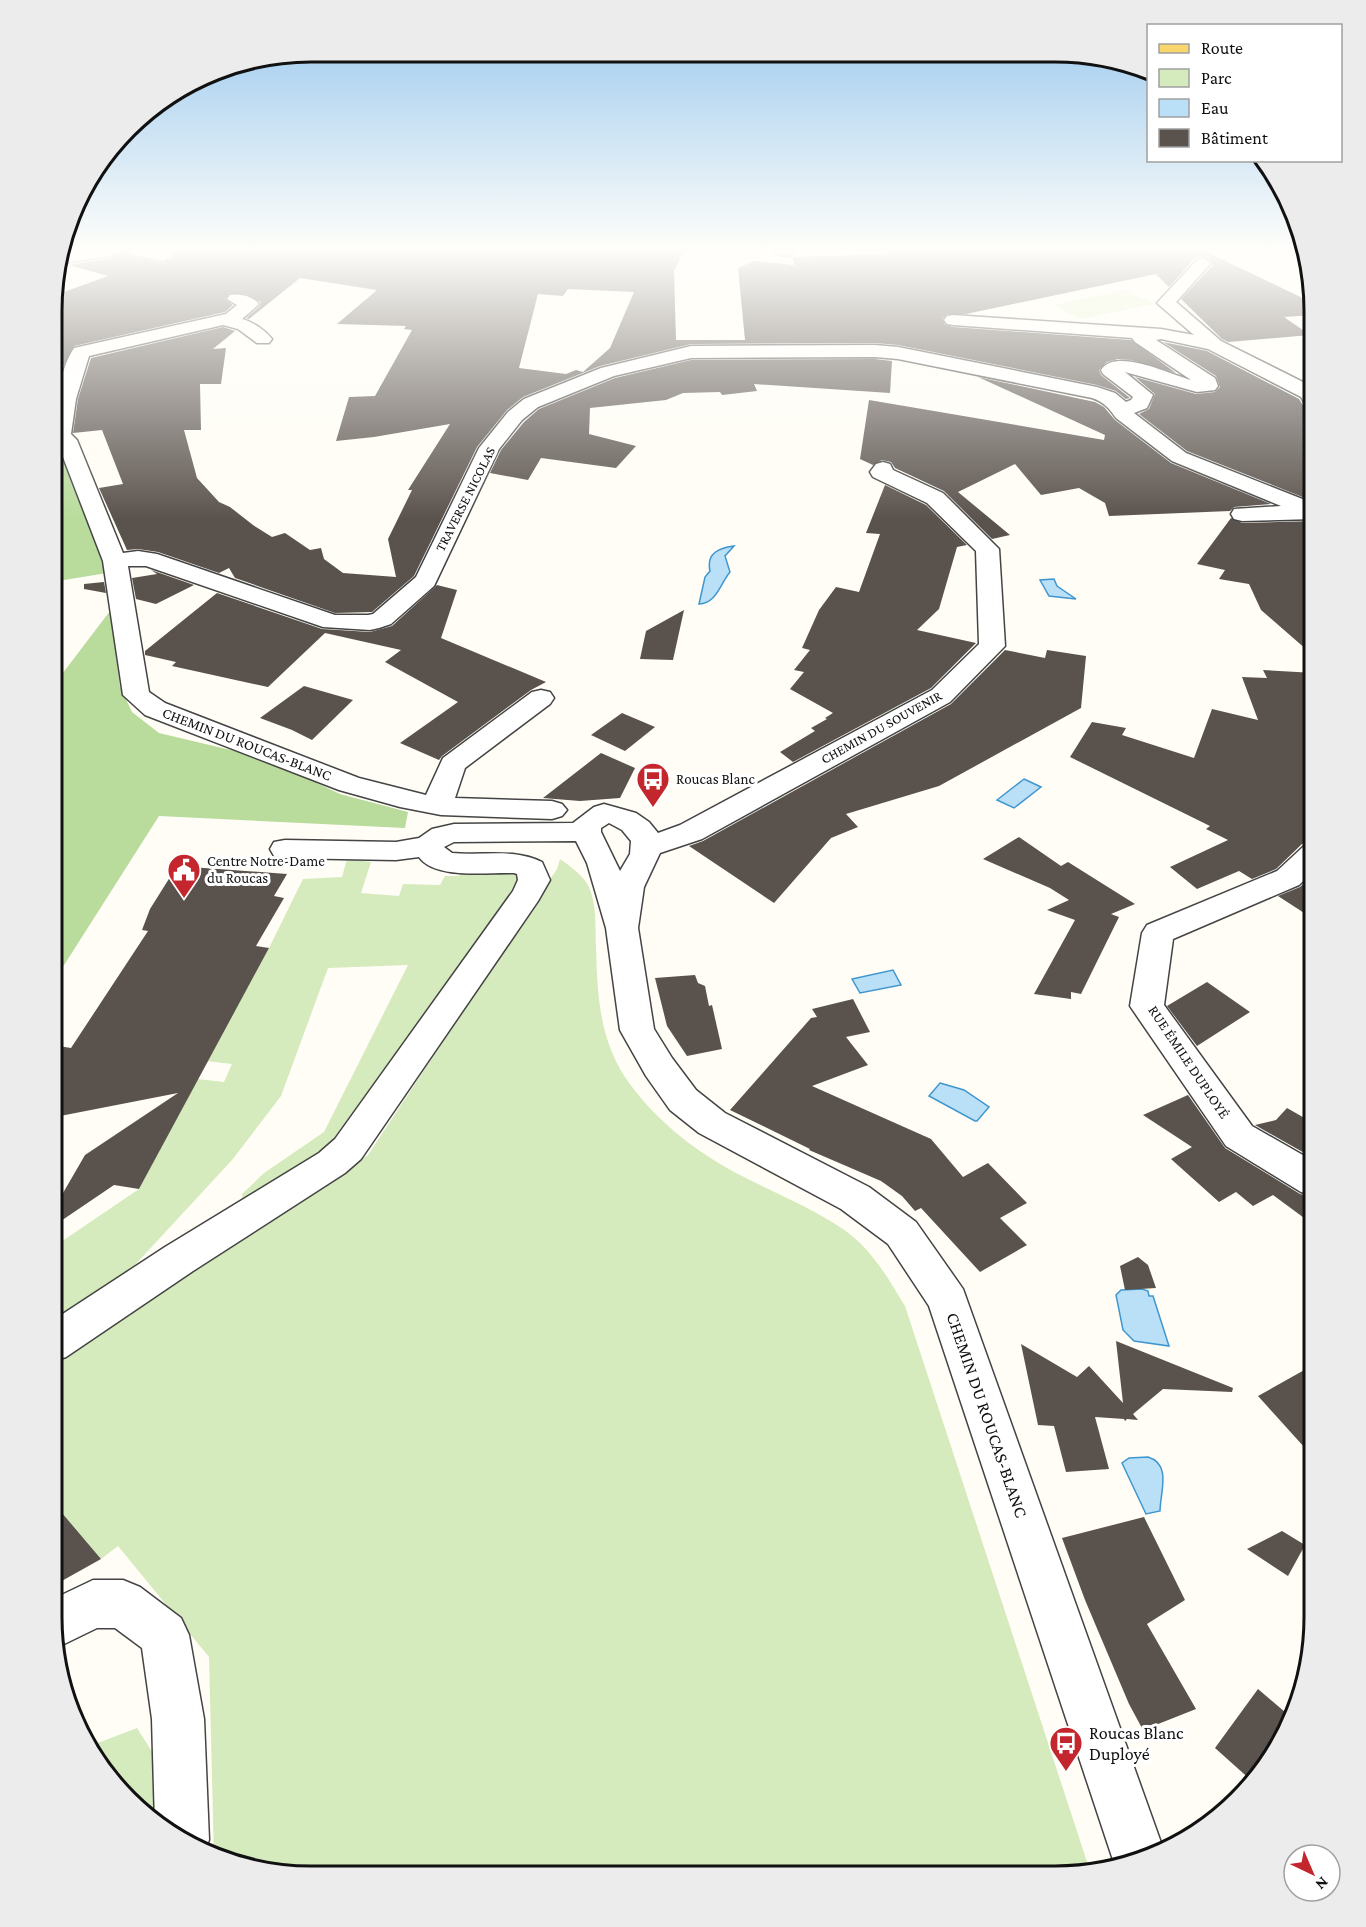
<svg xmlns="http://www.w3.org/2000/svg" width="1366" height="1927" font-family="'Crimson Pro',serif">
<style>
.green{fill:#d5ebbd}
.forest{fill:#b9dc9c}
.pitch{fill:#e6f2cf}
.water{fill:#b9e0f7;stroke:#3f96cf;stroke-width:1.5}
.building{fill:#5a524d;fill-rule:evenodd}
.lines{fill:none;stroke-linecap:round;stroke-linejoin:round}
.minor-casing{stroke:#444;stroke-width:3}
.major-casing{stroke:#222;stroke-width:3}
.minor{fill:#fff;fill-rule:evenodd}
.major{fill:#f9d66b;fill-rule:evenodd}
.labels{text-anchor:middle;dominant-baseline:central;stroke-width:6;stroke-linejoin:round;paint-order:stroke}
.far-street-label{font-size:14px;fill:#111;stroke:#fff}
.street-label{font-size:15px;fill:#111;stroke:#fff}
.poi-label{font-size:15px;fill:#111;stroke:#fff;text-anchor:start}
.near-street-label{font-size:18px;fill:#111;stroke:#fff}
.near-poi-label{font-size:18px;fill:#111;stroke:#fff;text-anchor:start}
.rim{fill:none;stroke:#111;stroke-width:3}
</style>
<rect width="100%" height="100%" fill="#fffdf5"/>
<path class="green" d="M347,859L371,862L361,893L399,896L403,884L440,885L445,876H459L461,869L513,872L518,877V889L339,1138L243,1202L242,1194L264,1173L324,1132L408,965L328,968L281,1096L232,1160L122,1279L52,1320V1248L139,1189L197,1079L224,1082L232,1064L206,1061L269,948L303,879L342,877Z
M560,859C570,866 584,876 589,887C597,905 595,927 596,946C597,991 599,1038 625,1077C652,1117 692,1149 734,1172C770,1191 809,1206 843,1229C871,1248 888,1278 905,1306L1089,1868L1056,1876L277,1874L214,1857L209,1657L118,1546L101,1559L51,1500V1363L368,1155L557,869Z
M137,1728L161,1766V1816L158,1826L153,1823L90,1746Z"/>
<path class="forest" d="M53,446H60L107,573L58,581L53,585Z
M110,611L120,687L132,712L159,733L264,758L340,794L408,812L405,828L159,816L52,984L53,686Z"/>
<path class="pitch" d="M1125,290L1154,304L1081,319L1053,305Z"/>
<path class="water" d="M734,546L725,556L730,572C720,584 717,603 699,604L705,577L710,571C706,553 719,548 734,546Z
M1054,579L1057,586L1076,599L1049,596L1040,580Z
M1024,779L1041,787L1014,808L997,800Z
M893,970L901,985L860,993L852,979Z
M940,1083L964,1090L989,1107L977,1121H975L929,1096Z
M1142,1289L1148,1291L1149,1296H1153L1169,1346L1134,1341L1123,1330L1116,1295L1121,1290Z
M1148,1457C1172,1464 1160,1493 1160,1511L1146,1514L1122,1463L1129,1458Z"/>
<path class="building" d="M120,251H128L132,256L164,263L174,256L172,252L165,251H684L674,271L676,340H745L738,268L754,261L794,265L793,257L886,254L881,251H1205L1313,303L1315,315L1284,317L1310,335L1228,342L1222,339L1181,299L1213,265L1212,261L1202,256L1195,258L1169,287L1156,274L966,314H947L942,319L945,325L953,327L1131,340L1176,373L1131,360L1118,359L1107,362L1099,370L1101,375L1130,398L1126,399L1116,391L1097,385L898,345L875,343L691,344L600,366L523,397L507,410L477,447L414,576L372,612L335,613L235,578L229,568L219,573L158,552L138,549L127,550L99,488L123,484L102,430L73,433L78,399L91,358L223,327L235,331L213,349L226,348L221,384H200L201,430H184L197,478L219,502L230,507L253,525L272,537L285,533L310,550L321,548L324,559L343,573L396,577L388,539L412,490H408L450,424L374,437L336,441L349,397L375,396L412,330L404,329L406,326L337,324L377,290L300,278L249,319L246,318L260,306L261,302L246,294L230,293L225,299L233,305L225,312L74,346L62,368L53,409V296L108,276L69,265L110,258ZM568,289L634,292L610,348L583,372L576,370L566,374L519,368L538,294L563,296Z
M1163,342L1207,351L1299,399L1306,410L1312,413L1315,417V502L1187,451L1139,414L1149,409L1155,394L1135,377L1196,394L1215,392L1220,387L1216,376Z
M875,359L892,361L890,393L754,384L757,391L722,395L720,392L683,393L666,400L590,408L589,434L636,446L616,468L541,458L528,480L490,473L501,450L524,422L539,409L615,378L691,360Z
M978,377L1095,402L1104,407L1115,420L1171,463L1271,504L1234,507L1230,511L1109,516L1105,503L1079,488L1041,495L1015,464L958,492L1010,535L992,539L944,491L895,468L891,462L882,460L873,465L860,459L869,400L1104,440L1105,435Z
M885,485L926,505L967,545L957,547L939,609L917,630L976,643L931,688L793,762L780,752L815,731L811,728L827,719L825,718L833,713L790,689L804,672L794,670L810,650L802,648L819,610L836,587L859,592L880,534L866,533Z
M1231,518L1242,523L1315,521V657L1261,610L1249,584L1219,579L1225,570L1197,564Z
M151,570L194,585L156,604L136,599L132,578L157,574Z
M104,582L106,593L84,589V584Z
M437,585L457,590L441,638L546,682L531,690L442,756L439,760L400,743L458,702L385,662L401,650L325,633L268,687L172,666L176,662L145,655V651L217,593L322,629L370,632L392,626Z
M684,610L673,660L640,659L646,631Z
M1005,650L1045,658L1047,650L1086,656L1081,708L939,786L846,814L858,827L831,838L774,903L689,846L703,841L951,704Z
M1263,670L1315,673V842L1302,844L1276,869L1252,879L1239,871L1197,889L1170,867L1228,840L1206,829L1210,826L1070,757L1092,722L1126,728L1122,735L1194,758L1212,709L1258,720L1242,677L1267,678Z
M304,686L353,700L312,740L292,730L260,718Z
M622,713L655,727L625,751L591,735Z
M601,753L635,768L620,798L580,801L543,798Z
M1019,837L1061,866L1068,862L1135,904L1111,914L1119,917L1081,994L1071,992V999L1034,994L1075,920L1047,910L1069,900L1050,888L983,859Z
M177,866L287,874L274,896L284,898L256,946L269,948L139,1189L114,1185L52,1227V1212L85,1155L178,1093L55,1117L52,1100V1045L71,1048L148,931L142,930L150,909Z
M1315,873V920L1278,896L1300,887Z
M695,975L698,983L705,986L709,1006L712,1005L722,1049L687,1056L667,1026L655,978Z
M1207,982L1250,1012L1197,1046L1167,1006Z
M853,999L870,1032L846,1037L868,1065L812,1086L931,1139L963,1177L988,1163L1027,1203L1000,1218L1027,1245L980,1272L921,1208L915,1211L902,1196L881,1181L809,1150L810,1149L730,1110L811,1018L817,1017L812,1009Z
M1188,1095L1225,1148L1300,1194L1315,1198V1226L1273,1195L1253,1206L1236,1192L1219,1202L1171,1159L1192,1147L1143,1115Z
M1287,1108L1315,1124V1159L1255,1125L1276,1120Z
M1138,1257L1148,1265L1156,1288L1125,1290L1120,1266Z
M1116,1341L1233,1388L1232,1392L1163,1389L1133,1414L1138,1420L1127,1419L1125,1421L1124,1419L1095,1417L1109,1469L1066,1472L1054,1426L1038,1425L1021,1344L1077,1377L1089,1366L1123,1403Z
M1315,1364V1380L1314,1458L1258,1396Z
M51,1500L101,1559L51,1587Z
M1144,1517L1185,1600L1147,1624L1196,1709L1143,1730L1129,1704L1085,1600L1062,1538Z
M1282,1531L1305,1545L1288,1576L1247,1549Z
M1258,1689L1292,1718L1271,1761L1253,1782L1215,1748Z"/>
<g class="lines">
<defs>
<path id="minor" d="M85,251H118L110,256L57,264L60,255Z
M130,251L170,253L172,256L164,261L132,254Z
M1203,258L1211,263L1176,302L1221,341L1315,388V411L1308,409L1301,397L1208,349L1161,339L1156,340L1215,378L1218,386L1215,390L1197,392L1125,372L1153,395L1147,408L1134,413L1186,453L1315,504V519L1242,521L1234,519L1231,514L1234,509L1281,506L1172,461L1116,418C1109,408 1104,402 1092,398L898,359L875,357L691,358L614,376L538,407L522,420L499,449L434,586L391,624L379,628L370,630L323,627L146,566H128L149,692L165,703L359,778L426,795L443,758L532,692L541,690L550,692L554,698L550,704L465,768L455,798L552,801L562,804L567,810L562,816L552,819L441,815L400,807L339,790L145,715L123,695L103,561L58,444H53C53,416 58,372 74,348L226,314L237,305L227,299L230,295C239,293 253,296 259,304L242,319C253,322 265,330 272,339L269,343H257L238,329L223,325L89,356L76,399L71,434L77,440L123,553L138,551L157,554L335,615H368L373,614L416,577L479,448L508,412L524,399L601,368L691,346L875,345L898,347L1097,387L1115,393L1126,402L1131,400L1133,397L1103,374L1101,370C1116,347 1171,375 1191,380L1135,342L1132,338L953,325L947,324L944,320L947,316L953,315L1161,329L1194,335L1157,303L1197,260Z
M883,462L890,464L893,470L943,493L999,549L1005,646L950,702L702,839L660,853L644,887L638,928L654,1029L672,1058L696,1090L725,1113L869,1187L916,1222L963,1289L1164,1851L1114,1863L929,1306L888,1244L841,1209L699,1133L670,1110L646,1076L620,1030L606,928L587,863L576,841L454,842L444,847L452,853C483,856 513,848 542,862L550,880L538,901L361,1159L345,1173L193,1271L66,1357L51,1362L52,1321L165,1247L319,1153L335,1139L513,891L518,880L517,874L514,873C489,872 435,880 419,857L396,860L285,858L274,856L270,849L274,842L285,840L396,842L419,838L432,829L454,824L573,823L594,807L604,804L636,813L649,822L658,833L680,825L932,690L979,644L976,551L927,503L873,477L870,472L876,464ZM609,823L622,830L631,841L630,854L620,871L601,832V828Z
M1315,844V870L1299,885L1173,939L1164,1005L1252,1126L1315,1162V1196L1301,1192L1226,1146L1130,1006L1142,933L1147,925L1277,871L1304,846Z
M93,1580H123L140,1587L181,1618L189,1635L204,1719L209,1840L204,1852L155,1824L152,1719L142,1648L115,1628H97L58,1647L51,1617V1600Z"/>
<path id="major" d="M774,251H796L788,256L776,254Z"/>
</defs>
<use href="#minor" class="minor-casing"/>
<use href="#major" class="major-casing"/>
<use href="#minor" class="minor"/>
<use href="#major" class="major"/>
</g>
<linearGradient id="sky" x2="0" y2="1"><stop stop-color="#95c6ee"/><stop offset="0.48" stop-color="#fffefa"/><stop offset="1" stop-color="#fffefa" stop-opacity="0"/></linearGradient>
<rect width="1366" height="520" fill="url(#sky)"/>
<defs>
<symbol id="bus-pin" viewBox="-11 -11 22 30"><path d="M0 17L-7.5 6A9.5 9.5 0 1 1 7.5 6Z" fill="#c4262e" stroke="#fff"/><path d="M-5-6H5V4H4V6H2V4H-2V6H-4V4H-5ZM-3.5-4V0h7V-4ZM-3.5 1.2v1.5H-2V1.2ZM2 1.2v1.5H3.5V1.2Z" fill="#fff"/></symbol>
<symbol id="civic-pin" viewBox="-11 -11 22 30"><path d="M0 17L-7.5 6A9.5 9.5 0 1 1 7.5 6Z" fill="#c4262e" stroke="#fff"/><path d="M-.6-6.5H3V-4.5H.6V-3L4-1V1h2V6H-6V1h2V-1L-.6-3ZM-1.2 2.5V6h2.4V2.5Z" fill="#fff"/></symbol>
</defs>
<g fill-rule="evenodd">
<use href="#bus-pin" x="634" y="760" width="38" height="52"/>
<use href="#civic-pin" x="165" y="851" width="38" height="52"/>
<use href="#bus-pin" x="1047" y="1724" width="38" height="52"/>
</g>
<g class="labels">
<g class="far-street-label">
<text transform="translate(465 499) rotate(-63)">TRAVERSE NICOLAS</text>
<text transform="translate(881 727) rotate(-29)">CHEMIN DU SOUVENIR</text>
</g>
<g class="street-label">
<text transform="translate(247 744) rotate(21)">CHEMIN DU ROUCAS-BLANC</text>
<text transform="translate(1189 1062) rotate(56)">RUE ÉMILE DUPLOYÉ</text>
</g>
<g class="poi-label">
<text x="676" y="779">Roucas Blanc</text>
<text x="207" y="861">Centre Notre-Dame<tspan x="207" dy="17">du Roucas</tspan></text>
</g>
<g class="near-street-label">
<text transform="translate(987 1415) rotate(71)">CHEMIN DU ROUCAS-BLANC</text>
</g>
<g class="near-poi-label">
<text x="1089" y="1733">Roucas Blanc<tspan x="1089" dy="21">Duployé</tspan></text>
</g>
</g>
<path d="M0 0H1366V1927H0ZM311 62H1055A249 249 0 0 1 1304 311V1617A249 249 0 0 1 1055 1866H311A249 249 0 0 1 62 1617V311A249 249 0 0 1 311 62Z" fill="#ececec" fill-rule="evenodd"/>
<path class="rim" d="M311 62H1055A249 249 0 0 1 1304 311V1617A249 249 0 0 1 1055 1866H311A249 249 0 0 1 62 1617V311A249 249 0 0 1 311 62Z"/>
<rect x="1147" y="24" width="195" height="138" fill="#ffffff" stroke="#a0a0a0" stroke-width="1.5"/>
<rect x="1159" y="44" width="30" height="9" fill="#f9d66b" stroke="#a0a0a0" stroke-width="1.5"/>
<text x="1201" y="54" font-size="18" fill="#111111">Route</text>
<rect x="1159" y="69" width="30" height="18" fill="#d5ebbd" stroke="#a0a0a0" stroke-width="1.5"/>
<text x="1201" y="84" font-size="18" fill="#111111">Parc</text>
<rect x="1159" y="99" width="30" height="18" fill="#b9e0f7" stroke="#a0a0a0" stroke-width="1.5"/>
<text x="1201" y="114" font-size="18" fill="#111111">Eau</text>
<rect x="1159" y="129" width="30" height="18" fill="#5a524d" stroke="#a0a0a0" stroke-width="1.5"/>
<text x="1201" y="144" font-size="18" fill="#111111">Bâtiment</text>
<g transform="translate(1312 1873) rotate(136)"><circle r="28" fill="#ffffff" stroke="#a0a0a0" stroke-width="1.5"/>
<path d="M0-4.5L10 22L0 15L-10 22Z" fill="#c4262e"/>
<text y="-9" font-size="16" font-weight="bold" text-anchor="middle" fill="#111111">N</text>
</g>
</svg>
